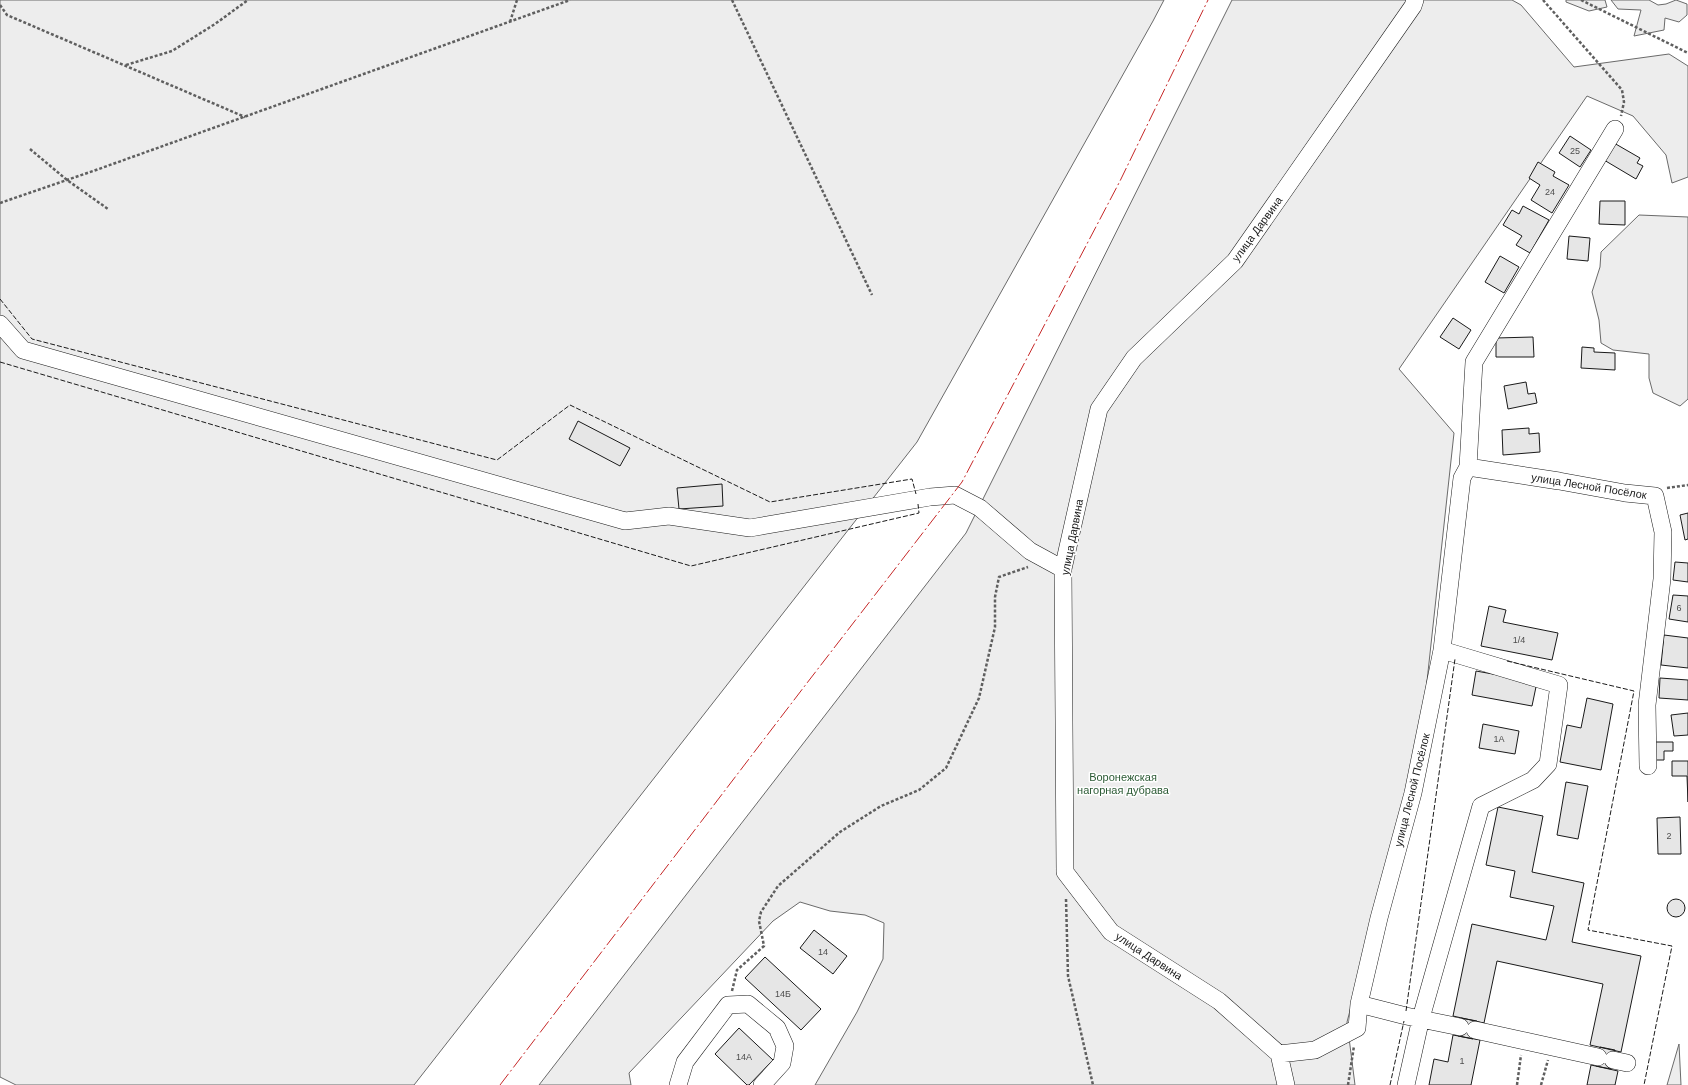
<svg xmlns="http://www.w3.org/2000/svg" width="1688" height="1085" font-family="Helvetica,sans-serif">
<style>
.green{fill:#ededed;stroke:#6a6a6a}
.building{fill:#e6e6e6;stroke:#1a1a1a}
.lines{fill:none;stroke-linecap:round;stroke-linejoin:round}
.minor-casing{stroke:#1a1a1a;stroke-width:18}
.path{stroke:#5f5f5f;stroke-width:2.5;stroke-dasharray:3 2;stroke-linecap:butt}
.minor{stroke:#fff;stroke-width:17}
.fence{stroke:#1a1a1a;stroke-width:1;stroke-dasharray:5 2;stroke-linecap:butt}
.power{stroke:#c62828;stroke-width:1;stroke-dasharray:14 3 2 3;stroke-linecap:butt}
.labels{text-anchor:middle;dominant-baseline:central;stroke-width:3;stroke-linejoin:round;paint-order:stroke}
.number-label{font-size:9px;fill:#4d4d4d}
.street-label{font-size:11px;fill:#1a1a1a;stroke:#fff}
.park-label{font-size:11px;fill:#2b5a34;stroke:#fff}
</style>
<rect width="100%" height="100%" fill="#fff"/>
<path class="green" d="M0,0H1164L1153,21L917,442L414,1085H16L0,1077Z
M1232,0H1512L1521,5L1574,67L1669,54L1688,66V177L1672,183L1666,155L1633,116L1587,96L1399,369L1454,433L1422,727L1405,801L1347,1022L1355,1085H815L857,1012L883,959L884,923L865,915L830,911L800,902L773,921L629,1073L631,1085H539L966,533Z
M1566,0H1605L1607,7L1589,11L1566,2Z
M1611,0H1649L1658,5L1666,4L1676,0L1687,4V15L1679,22L1665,18L1664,30L1634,36L1641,10L1618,9Z
M1639,215L1688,217V399L1680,406L1653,393L1649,378V354L1613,350L1601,343L1599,320L1592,292L1600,267L1601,252Z
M1679,1044L1681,1085H1667Z"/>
<path class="building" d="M1570,136L1591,150L1580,167L1559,153Z
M1614,143L1640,158L1637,163L1643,166L1636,179L1604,160Z
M1538,162L1555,172L1553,176L1569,185L1552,213L1531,200L1540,185L1529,178Z
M1600,201H1625V225L1599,224Z
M1523,206L1549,220L1530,253L1516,245L1522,236L1503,225L1512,210L1519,214Z
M1569,236L1590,238L1588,261L1567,259Z
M1500,256L1519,267L1504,293L1485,282Z
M1453,318L1471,330L1459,349L1440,337Z
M1533,337L1534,357H1496V338Z
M1582,347L1594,348V352L1615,353V370L1581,368Z
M1526,382L1528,394L1535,393L1537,403L1508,409L1504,386Z
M578,421L630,448L620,466L569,439Z
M1529,428V434L1539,433L1540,452L1503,455L1502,430Z
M722,484L723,506L679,509L677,488Z
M1688,513V539L1685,540L1680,515Z
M1675,562L1688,563V582L1673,580Z
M1673,595L1688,596V622L1669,619Z
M1489,606L1506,610L1503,622L1558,633L1552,660L1481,646Z
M1664,635L1688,638V668L1661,665Z
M1476,671L1537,682L1532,706L1472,695Z
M1660,678L1688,680V700L1659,698Z
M1587,698L1613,704L1601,770L1560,762L1567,725L1581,728Z
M1688,713V735L1674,736L1671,715Z
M1483,724L1519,731L1515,754L1479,748Z
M1649,742H1673V751H1664V760H1650Z
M1672,761H1688V802L1687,776H1672Z
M1566,782L1588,786L1578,839L1557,835Z
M1498,807L1543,816L1532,872L1584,883L1572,942L1641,956L1621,1052L1590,1045L1603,984L1497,961L1484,1023L1453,1016L1472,924L1546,940L1554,906L1510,897L1515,871L1486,865Z
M1680,817L1681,854H1658L1657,818Z
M1667 908a9 9 0 1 1 18 0a9 9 0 1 1-18 0Z
M814,930L847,956L833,974L800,948Z
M765,957L821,1009L801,1030L745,978Z
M1461,1018L1477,1021L1473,1039L1458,1036Z
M739,1028L773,1060L749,1085H747L715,1054Z
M1453,1035L1480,1040L1471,1085H1429L1434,1059L1448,1062Z
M1600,1047L1615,1050L1611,1069L1596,1066Z
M1591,1065L1618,1071L1615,1085H1587Z"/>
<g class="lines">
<defs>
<path id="minor" d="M0,324L23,350L625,521L669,516L750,528L930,497L955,495L980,508L1030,551L1063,569
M1468,467L1474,362L1615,129
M1359,1004L1406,1016L1460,1027
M1475,1030L1598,1057
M1279,1054L1315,1050L1357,1028L1359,1004L1379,918L1413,793L1442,650L1462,478L1468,467L1559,481L1625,493L1655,496L1663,532L1662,579L1647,705L1648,766
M1613,1060L1627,1063
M678,1085L685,1062L728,1005L748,1004L777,1028L785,1046L782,1063L762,1085
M1286,1085L1279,1054L1219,1001L1111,932L1065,872L1063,569L1099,409L1134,358L1235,261L1413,6L1415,0
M1406,1085L1421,1018L1481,806L1533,780L1548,764L1559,685L1442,650"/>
</defs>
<use href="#minor" class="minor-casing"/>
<path class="path" d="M732,0L872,295
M1543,0L1622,90L1624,102L1621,116
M1581,0L1688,53
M0,5L7,15L245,117
M510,22L517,0
M126,65L172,51L215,24L248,0
M30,149L67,180L108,209
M0,203L96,170L570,0
M1667,488L1688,485
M1066,899L1068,976L1093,1085
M732,991L737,970L764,946L759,921L761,912L778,886L840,832L881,806L919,790L946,768L979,698L995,627V597L999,577L1028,567
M1348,1085L1354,1046
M1517,1085L1521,1055
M1541,1085L1548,1060"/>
<use href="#minor" class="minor"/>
<path class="fence" d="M0,299L32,339L497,460L570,405L770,502L912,479L916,494
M0,362L691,566L919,513L918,504
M1507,661L1634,691L1588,930L1672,946L1644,1085
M1406,1011L1455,659
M1390,1085L1404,1021"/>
<path class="power" d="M500,1085L807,683L962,482L1120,181L1208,0"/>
</g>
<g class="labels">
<g class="number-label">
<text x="1575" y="151">25</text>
<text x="1550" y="192">24</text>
<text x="1679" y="608">6</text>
<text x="1519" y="640">1/4</text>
<text x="1499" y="739">1А</text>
<text x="1669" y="836">2</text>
<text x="823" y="952">14</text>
<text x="783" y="994">14Б</text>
<text x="744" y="1057">14А</text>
<text x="1462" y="1061">1</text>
</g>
<g class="street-label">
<text transform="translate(1257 229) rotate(-54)">улица Дарвина</text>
<text transform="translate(1589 486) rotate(9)">улица Лесной Посёлок</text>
<text transform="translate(1072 537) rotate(-79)">улица Дарвина</text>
<text transform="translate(1412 790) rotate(-76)">улица Лесной Посёлок</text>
<text transform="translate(1149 956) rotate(33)">улица Дарвина</text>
</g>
<g class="park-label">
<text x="1123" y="777">Воронежская<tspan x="1123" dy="13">нагорная дубрава</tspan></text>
</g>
</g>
</svg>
